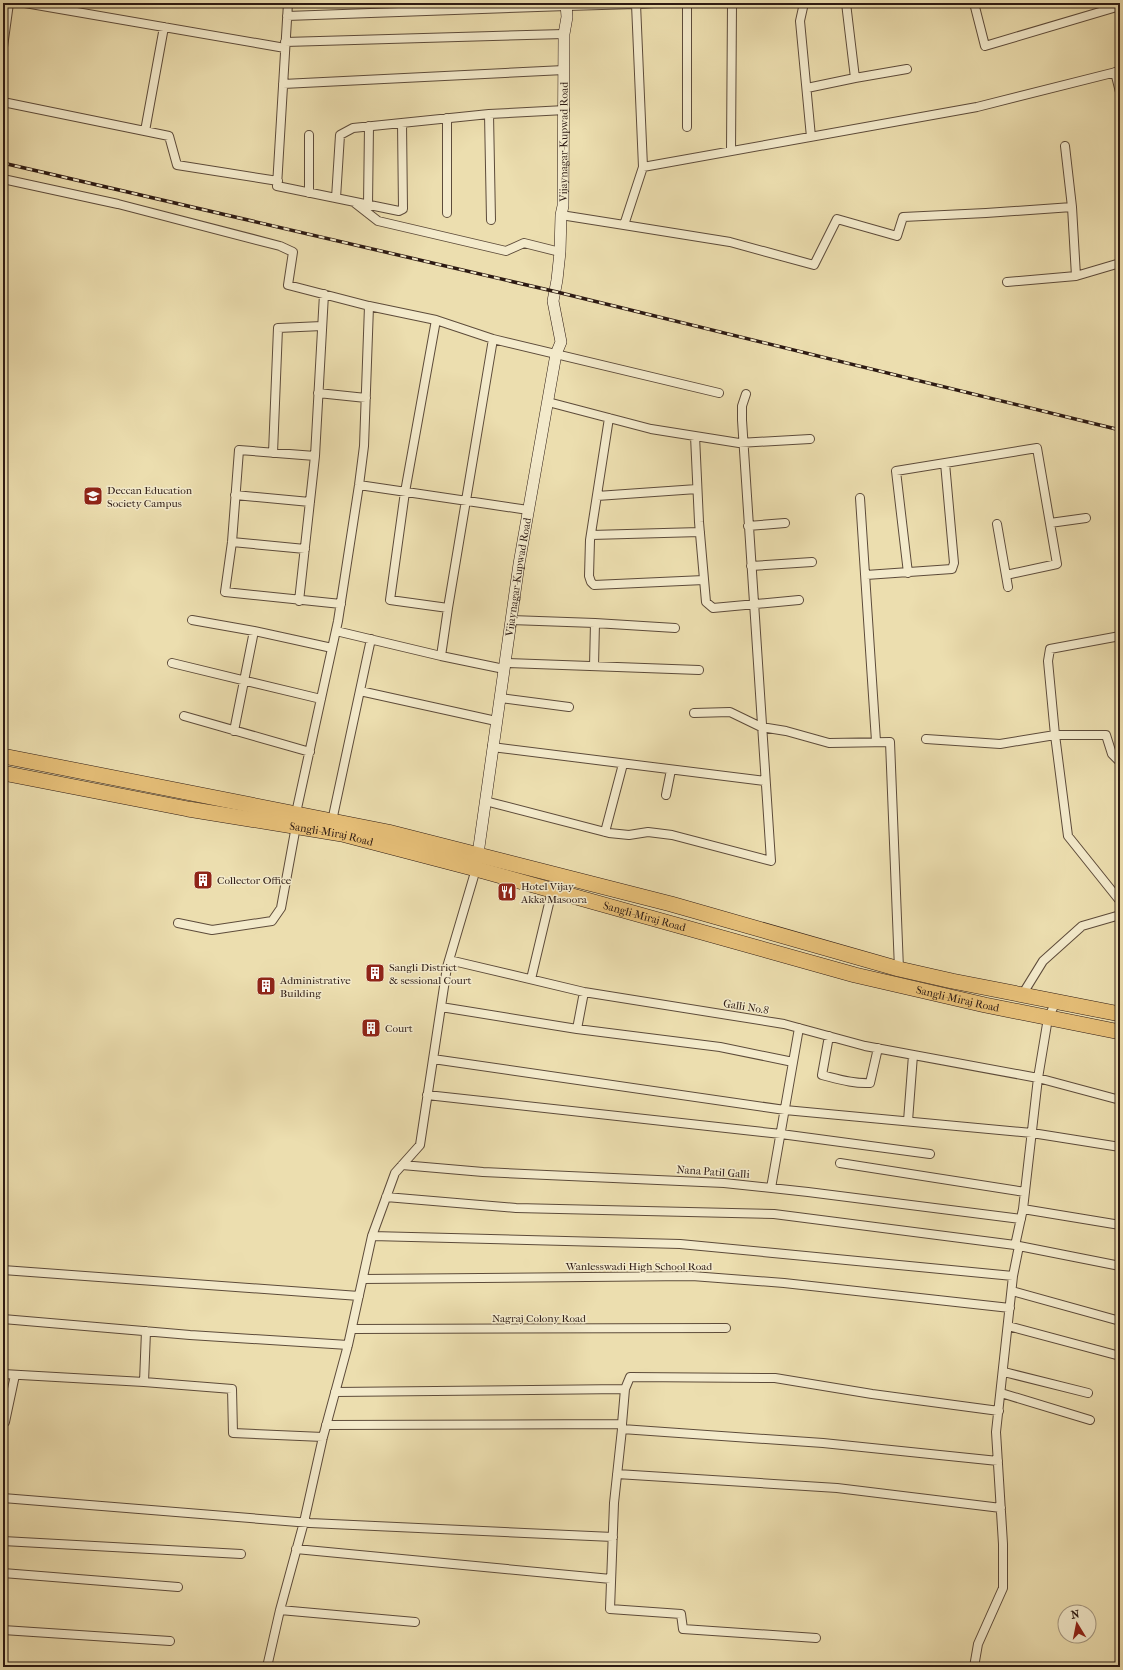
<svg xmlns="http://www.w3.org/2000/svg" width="1123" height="1670" font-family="'IM FELL French Canon',serif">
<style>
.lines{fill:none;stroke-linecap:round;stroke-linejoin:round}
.street-casing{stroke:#5d4b3a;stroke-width:10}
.secondary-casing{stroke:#2d1a13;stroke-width:12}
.highway-casing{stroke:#2d1a13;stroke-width:16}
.street{stroke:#f3eacb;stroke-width:8}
.secondary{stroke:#f3eacb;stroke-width:11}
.highway{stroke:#e6bf78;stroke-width:15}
.rail-casing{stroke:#2d1a13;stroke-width:3.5}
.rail{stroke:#f3eacb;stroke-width:2;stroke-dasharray:6;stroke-linecap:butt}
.labels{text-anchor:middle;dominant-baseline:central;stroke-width:3;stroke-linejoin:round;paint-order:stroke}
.street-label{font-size:11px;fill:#2d1a13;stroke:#f3eacb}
.poi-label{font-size:11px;fill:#2d1a13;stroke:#f3eacb;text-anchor:start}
</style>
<rect width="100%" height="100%" fill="#ecdeaf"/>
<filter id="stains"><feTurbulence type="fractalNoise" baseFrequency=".005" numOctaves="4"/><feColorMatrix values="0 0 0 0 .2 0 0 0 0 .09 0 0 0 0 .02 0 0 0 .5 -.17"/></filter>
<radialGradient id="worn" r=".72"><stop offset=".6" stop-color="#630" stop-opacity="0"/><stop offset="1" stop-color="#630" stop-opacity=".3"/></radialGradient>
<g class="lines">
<defs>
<path id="street" d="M25,3L285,48
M288,3L277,186L399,211L403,209L402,123
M636,3V4L654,3
M687,3V127
M804,3L800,21L811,137
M846,3L855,78L907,69
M974,3L985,46L1120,6
M287,16L567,6L636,4L643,167L624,225L561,215
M285,42L564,34
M3,47L9,3
M1115,72L1120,92
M283,84L564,70
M807,88L855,78
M3,102L169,136L177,165L278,181
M489,114L491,220
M145,131L164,27
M731,151L732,3
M643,167L977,107L1120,71
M3,179L118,204L280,246L293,252L288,285L369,306L436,320L493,339L719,393
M309,193V135
M336,198L340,135L353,128L489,114L565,110
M355,203L378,221L506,251L524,243L560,252
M368,205L369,126
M1072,207L1076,276
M447,213V118
M624,225L730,242L814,265L837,219L897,236L903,217L986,213L1072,207L1065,146
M1007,282L1076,276L1120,263
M324,294L315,456L239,450L232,542L225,592L341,604
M436,320L405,492L390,600L448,608
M318,393L366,398
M548,402L651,429L739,443L810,439
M609,418L590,540L589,576L591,582L594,585L704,580
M695,436L699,522L706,602L713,608L799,600
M273,453L278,328L322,326
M359,485L528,510
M235,495L310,502
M597,496L697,489
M860,498L876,741
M1050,523L1086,518
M997,524L1008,587
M748,526L785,523
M591,535L700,532
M232,542L305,549
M751,566L812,562
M908,573L896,471L1037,448L1057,564L1006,575
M866,575L952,569L954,563L945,463
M299,601L315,456
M192,620L254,631L332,648
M511,620L595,623L675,628
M336,631L441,656L504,669
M1120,636L1050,649L1048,661L1055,735L1068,836L1120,901
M441,656L448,608L493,339
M172,663L321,699
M505,663L699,670
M594,666L595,623
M360,691L496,721
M500,698L569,707
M694,713L730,712L761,727L786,731L829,743L890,742L899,969
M184,716L310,752
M234,731L254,631
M926,739L1000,744L1055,735H1106L1112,754L1120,762
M492,747L765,781
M666,795L671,770
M485,801L609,833L629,835L648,832L672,835L771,861L742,420V406L746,394
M296,813L338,621L359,485L364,446L369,306
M332,821L371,639
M605,832L623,764
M178,923L212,930L272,921L281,908L296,826
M449,960L584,992L784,1024L865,1046L1038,1078L1120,1100
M531,979L552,891
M1022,995L1043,961L1082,926L1120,915
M441,1007L577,1029L584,992
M577,1029L720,1047L793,1062
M829,1036L822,1075C838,1079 854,1084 870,1083L878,1048
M433,1059L785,1110L1032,1133L1120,1147
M427,1095L781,1134L930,1154
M908,1121L913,1055
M840,1163L1025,1192
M402,1165L483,1172L724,1183L808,1192L1021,1219
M771,1188L799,1028
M386,1197L516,1208L774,1214L1015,1245
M1023,1209L1120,1225
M372,1236L680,1244L1013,1276
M1019,1246L1120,1266
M3,1270L359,1296
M363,1279L692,1276L784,1283L1010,1308
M1012,1291L1120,1321
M3,1319L190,1335L348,1345
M1008,1326L1120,1356
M352,1329L726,1328
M1004,1372L1088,1393
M3,1374L144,1382L232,1389L233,1433L323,1437
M144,1382L146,1331
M335,1392L625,1389
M1001,1393L1090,1420
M3,1422H5L15,1375
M326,1425L622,1424
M622,1429L614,1503L610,1609L681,1614L683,1629L816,1638
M998,1461L823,1443L622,1429V1424L625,1389L630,1377L775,1378L872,1394L999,1411
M617,1474L837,1488L1001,1508
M3,1498L310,1523L613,1537
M3,1541L241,1554
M296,1549L611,1579
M3,1573L178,1587
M280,1610L415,1622
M3,1630L170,1641
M267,1667L280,1610L304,1522L323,1437L348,1345L372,1236L395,1173L420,1145L447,967L476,869
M974,1667L978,1644L1003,1588V1544L996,1432L1013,1276L1019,1246L1015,1245L1016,1241L1023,1209L1038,1078L1048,1018L1056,1002"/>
<g id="secondary">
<path id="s1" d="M477,861L519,564L556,354L561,342L553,301L557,280L560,252L561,215L563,206L564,34L567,17L566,3"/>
</g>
<g id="highway">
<path d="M3,756L388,832L671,904L899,969L952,981L1120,1014"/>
<path id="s2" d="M3,773L188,809L342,834L476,869L855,975L985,1005L1120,1032"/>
</g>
</defs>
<use href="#street" class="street-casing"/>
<use href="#secondary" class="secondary-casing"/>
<use href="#highway" class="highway-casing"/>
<use href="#street" class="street"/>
<use href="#secondary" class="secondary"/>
<use href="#highway" class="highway"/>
<defs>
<path id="rail" d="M3,163L557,292L1120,430"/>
</defs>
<use href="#rail" class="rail-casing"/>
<use href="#rail" class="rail"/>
</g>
<defs>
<symbol id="university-square" viewBox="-11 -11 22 22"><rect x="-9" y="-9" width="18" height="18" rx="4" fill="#8f2418" stroke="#f3eacb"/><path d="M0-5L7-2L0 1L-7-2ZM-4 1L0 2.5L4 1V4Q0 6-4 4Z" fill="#fff"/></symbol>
<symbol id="building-square" viewBox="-11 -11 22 22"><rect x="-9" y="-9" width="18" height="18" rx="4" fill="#8f2418" stroke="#f3eacb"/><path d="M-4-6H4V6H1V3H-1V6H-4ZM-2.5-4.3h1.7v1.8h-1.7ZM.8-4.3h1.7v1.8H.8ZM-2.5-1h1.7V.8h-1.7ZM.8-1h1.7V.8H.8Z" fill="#fff"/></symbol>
<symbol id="restaurant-square" viewBox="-11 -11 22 22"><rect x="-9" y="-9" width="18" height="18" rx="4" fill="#8f2418" stroke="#f3eacb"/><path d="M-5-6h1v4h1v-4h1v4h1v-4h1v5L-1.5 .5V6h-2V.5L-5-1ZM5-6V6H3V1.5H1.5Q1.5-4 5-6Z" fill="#fff"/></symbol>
</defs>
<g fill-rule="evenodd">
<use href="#university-square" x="82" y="485" width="22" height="22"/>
<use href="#building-square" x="192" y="869" width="22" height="22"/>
<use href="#restaurant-square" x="496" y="881" width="22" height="22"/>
<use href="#building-square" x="364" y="962" width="22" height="22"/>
<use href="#building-square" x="255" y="975" width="22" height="22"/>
<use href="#building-square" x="360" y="1017" width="22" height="22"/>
</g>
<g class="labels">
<g class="street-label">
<text stroke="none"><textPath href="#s1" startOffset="728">Vijaynagar-Kupwad Road</textPath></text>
<text stroke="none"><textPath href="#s1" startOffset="287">Vijaynagar-Kupwad Road</textPath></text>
<text stroke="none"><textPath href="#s2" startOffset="334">Sangli-Miraj Road</textPath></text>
<text stroke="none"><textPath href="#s2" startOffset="658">Sangli-Miraj Road</textPath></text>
<text stroke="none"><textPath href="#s2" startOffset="982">Sangli-Miraj Road</textPath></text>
<text transform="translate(746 1007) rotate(9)">Galli No.8</text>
<text transform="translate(713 1172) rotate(4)">Nana Patil Galli</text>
<text x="639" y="1266">Wanlesswadi High School Road</text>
<text x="539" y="1318">Nagraj Colony Road</text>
</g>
<g class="poi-label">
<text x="107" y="490">Deccan Education<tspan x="107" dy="13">Society Campus</tspan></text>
<text x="217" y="880">Collector Office</text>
<text x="521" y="886">Hotel Vijay<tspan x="521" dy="13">Akka Masoora</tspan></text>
<text x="389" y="967">Sangli District<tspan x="389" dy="13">&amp; sessional Court</tspan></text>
<text x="280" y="980">Administrative<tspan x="280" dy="13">Building</tspan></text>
<text x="385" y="1028">Court</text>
</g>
</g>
<rect width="1123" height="1670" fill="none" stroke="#ecdeaf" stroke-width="16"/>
<rect x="4" y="4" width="1115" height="1662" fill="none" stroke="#2d1a13" stroke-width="2"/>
<rect x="8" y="8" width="1107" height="1654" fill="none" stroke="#2d1a13"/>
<g transform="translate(1077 1624) rotate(350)"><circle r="19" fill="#f3eacb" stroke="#a49781"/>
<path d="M0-3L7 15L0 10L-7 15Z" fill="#8f2418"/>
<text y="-6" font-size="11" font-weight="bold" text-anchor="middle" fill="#2d1a13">N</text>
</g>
<rect width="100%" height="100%" filter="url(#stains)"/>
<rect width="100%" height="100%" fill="url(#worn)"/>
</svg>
